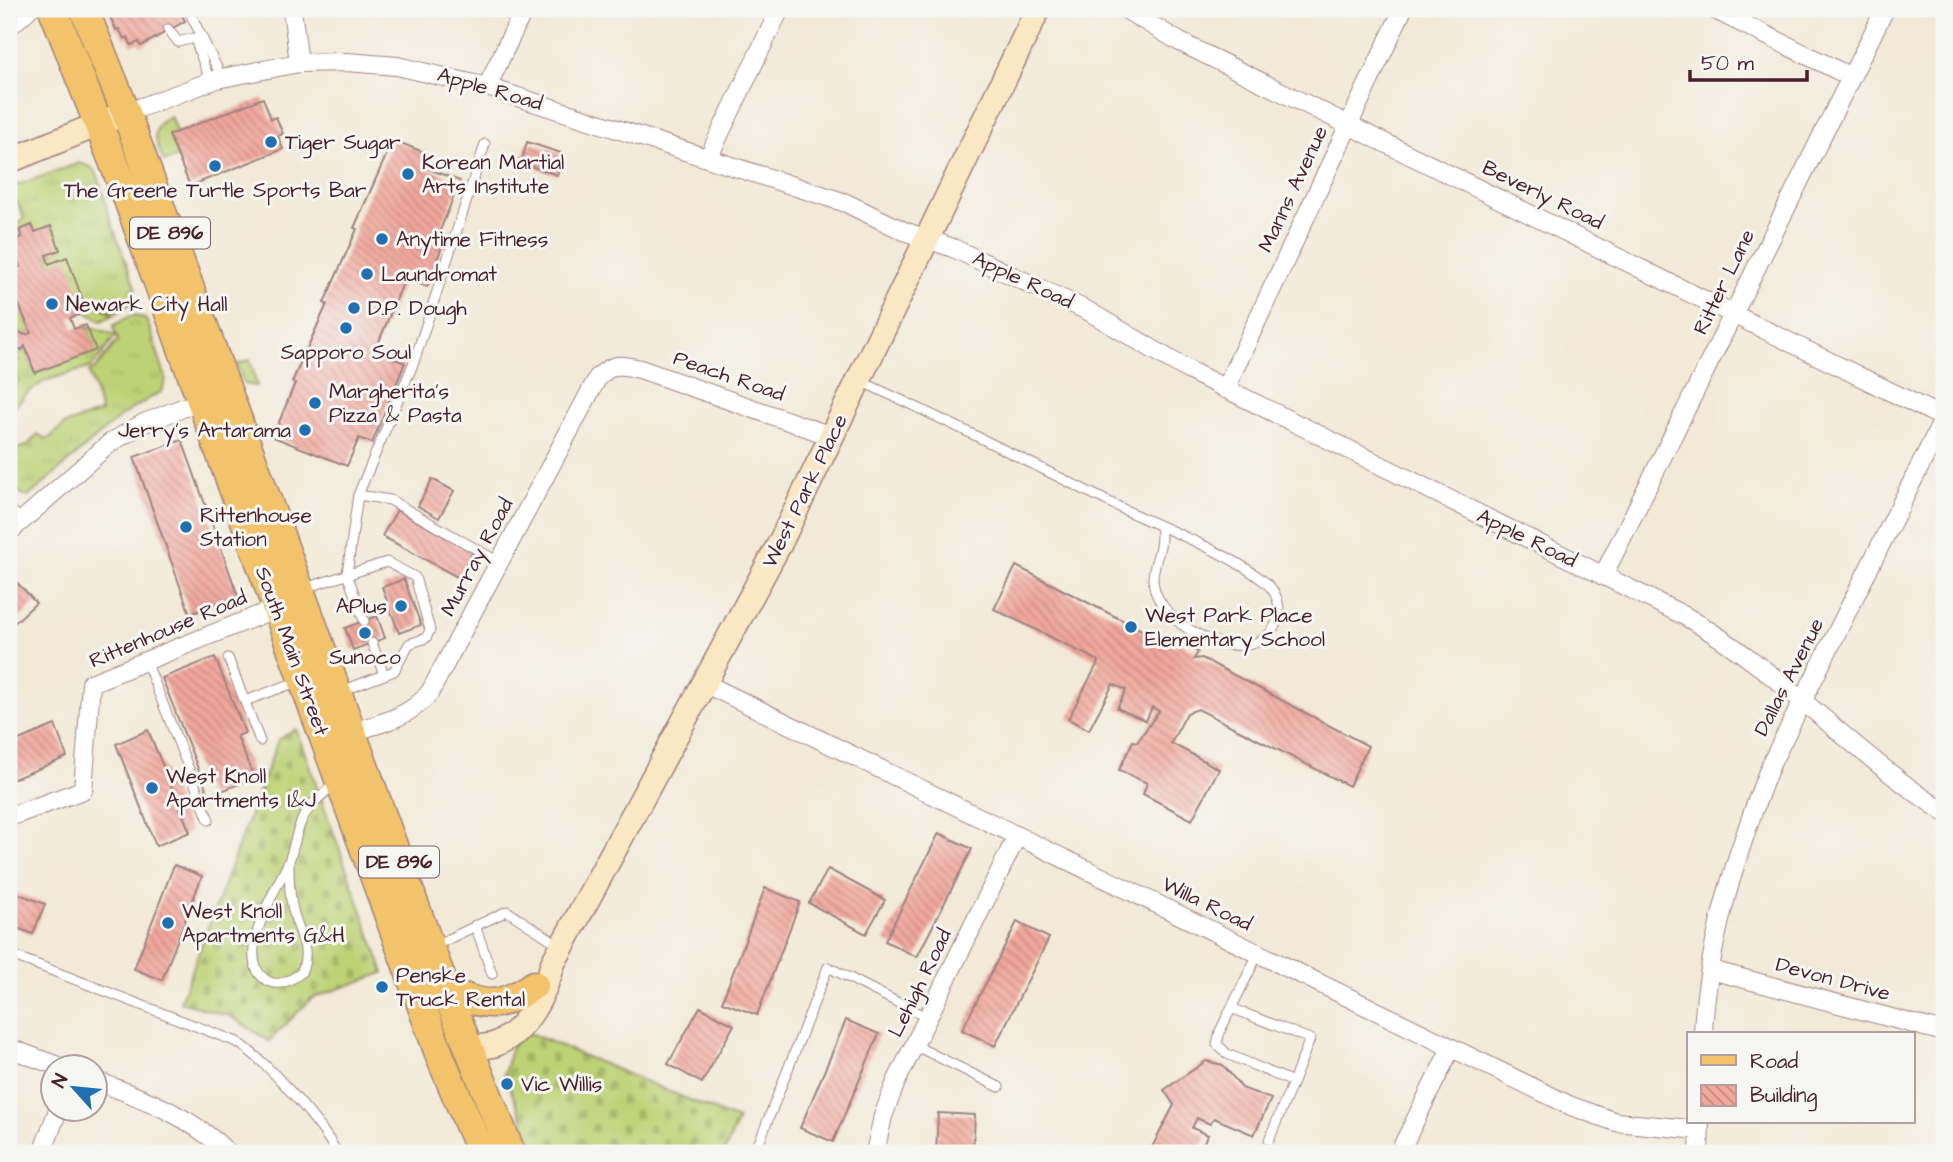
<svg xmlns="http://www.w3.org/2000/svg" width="1953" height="1162" font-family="'Architects Daughter',sans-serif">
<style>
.grass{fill:url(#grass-tufts);stroke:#847850;stroke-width:2}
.cemetery{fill:url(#cemetery-stones);stroke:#847850;stroke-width:2}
.garden{fill:#bdd275;stroke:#847850;stroke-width:2}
.building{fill:url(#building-back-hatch)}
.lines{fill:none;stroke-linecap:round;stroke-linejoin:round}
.lane-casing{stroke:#9e8480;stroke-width:11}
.street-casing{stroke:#9e8480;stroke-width:20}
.secondary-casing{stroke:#9e8480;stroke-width:27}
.primary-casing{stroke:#9e8480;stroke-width:31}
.lane{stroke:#fff;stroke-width:9}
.street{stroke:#fff;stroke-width:18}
.secondary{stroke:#fae7c3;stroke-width:24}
.primary{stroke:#f2c36a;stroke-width:28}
.poi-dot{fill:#1f6fb2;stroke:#f6f6f2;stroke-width:2.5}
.labels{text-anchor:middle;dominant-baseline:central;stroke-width:6;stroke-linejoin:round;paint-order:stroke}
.shield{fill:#f6f6f2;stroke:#7e6067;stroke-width:2}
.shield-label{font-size:19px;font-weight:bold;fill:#4a1f2b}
.street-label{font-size:21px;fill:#4a1f2b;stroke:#f6f6f2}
.poi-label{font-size:21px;fill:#4a1f2b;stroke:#f6f6f2;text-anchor:start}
</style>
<defs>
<pattern id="grass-tufts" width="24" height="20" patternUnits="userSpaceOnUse" patternTransform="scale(1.75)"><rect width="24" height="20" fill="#bdd275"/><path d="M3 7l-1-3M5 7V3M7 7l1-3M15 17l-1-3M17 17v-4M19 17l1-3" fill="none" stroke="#a4b465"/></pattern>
<pattern id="cemetery-stones" width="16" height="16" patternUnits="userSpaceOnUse" patternTransform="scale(1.75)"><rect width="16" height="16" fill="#bdd275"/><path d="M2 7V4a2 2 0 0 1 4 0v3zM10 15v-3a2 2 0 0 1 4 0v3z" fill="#a4b465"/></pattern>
<pattern id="building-back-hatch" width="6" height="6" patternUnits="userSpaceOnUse" patternTransform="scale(1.75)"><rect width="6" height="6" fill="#f1a89d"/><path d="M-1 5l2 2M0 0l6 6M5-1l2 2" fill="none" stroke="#c58880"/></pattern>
</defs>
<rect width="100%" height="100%" fill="#f6f6f2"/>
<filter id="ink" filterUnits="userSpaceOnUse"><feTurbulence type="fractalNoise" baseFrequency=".0143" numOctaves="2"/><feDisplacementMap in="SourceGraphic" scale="14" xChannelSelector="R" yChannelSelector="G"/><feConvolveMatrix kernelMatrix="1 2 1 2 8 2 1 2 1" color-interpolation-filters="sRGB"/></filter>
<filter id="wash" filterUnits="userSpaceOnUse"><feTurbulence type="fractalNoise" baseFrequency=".00686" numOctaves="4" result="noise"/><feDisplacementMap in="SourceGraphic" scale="28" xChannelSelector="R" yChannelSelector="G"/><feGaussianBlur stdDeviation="1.57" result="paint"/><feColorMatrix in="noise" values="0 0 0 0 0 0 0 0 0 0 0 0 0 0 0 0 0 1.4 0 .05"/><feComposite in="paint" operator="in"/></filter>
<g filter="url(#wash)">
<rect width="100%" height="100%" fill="#f2e9d6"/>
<path class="grass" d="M79,163L91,167L98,176L110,219L136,289L131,291L135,301L115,314C91,299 56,283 46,255L60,250L35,232L32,225L20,230L22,237L11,241V230L24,218L17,201L9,205V188Z
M11,281L31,333L25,335L9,328Z
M80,294L113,315L101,321L87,312Z
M132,315L145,319L148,324L166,378L162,391L122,415L28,497L9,487V452L28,445L38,434L47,440L64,425L101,412L89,372L95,369L118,340L113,326Z
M86,325L116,335L92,367L47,380L28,392L9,413L14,385L19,381L13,373L16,371L13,363L20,360L17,353L26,350L35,373L95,350Z"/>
<path class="cemetery" d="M296,729L384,973L312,998L269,1041L230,1016L180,1002L278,740Z
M529,1033L738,1120L724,1153H537L504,1074L512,1045Z"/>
<path class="garden" d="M170,116L176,132L170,135L178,157L164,162C156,142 147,128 170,116Z
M250,360L257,386L244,384L237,364Z"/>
<g id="blocks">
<path class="building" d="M107,9H179L185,21L141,46L139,42L131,45L128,37L124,39L119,29L116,30Z
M263,98L271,119L276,117L283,134L278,136L283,149L190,186L169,135Z
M393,140L431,155L426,168L460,181L439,233L446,236L427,287L405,278L375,351L405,363L372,443L359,438L347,466L273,437L295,383L292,382L327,304L324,303L357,229L354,228Z
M527,142L564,154L557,175L521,163Z
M32,225L35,232L51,226L60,250L46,255L49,264L67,257L87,312L70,318L74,329L86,325L96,350L35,373L25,346L22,350L9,344V328L25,335L31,333L9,282V271L20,267L11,241L22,237L19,230Z
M182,440L238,596L190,614L134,457Z
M432,479L454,491L439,518L418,506Z
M397,510L473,552L459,578L382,536Z
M1016,566L1175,647L1177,642L1198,652L1194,659L1202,658L1368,746L1349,786L1198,709L1187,713L1171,743L1219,769L1192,820L1143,794L1147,783L1119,770L1133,741L1137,742L1159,711L1152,707L1146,721L1117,708L1126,690L1113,684L1089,730L1068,719L1099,661L994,609Z
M9,574L36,603L9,628Z
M404,579L421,625L399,633L382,587Z
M377,616L385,638L353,650L345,628Z
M215,657L245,733L237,736L254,778L209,796L162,678Z
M55,725L67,757L9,781V744Z
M148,730L190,832L156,846L116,744Z
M939,833L972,849L917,957L885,941Z
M174,865L202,876L162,980L134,969Z
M828,869L885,900L866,934L809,903Z
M765,888L800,902L757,1015L722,1002Z
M9,890L45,904L33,934L9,925Z
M1017,922L1049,938L995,1046L962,1030Z
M700,1007L734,1025L702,1083L668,1064Z
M846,1020L879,1034L833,1142L800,1128Z
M1206,1061L1223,1065L1242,1088L1271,1099L1254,1135L1214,1118L1210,1124L1197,1118L1192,1128L1208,1135L1198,1153H1149L1174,1105L1164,1090Z
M938,1113L975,1115L973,1153H936Z"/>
</g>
</g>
<g filter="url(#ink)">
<use href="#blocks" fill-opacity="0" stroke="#9e8480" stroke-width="2"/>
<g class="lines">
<defs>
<path id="lane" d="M188,9L222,78
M168,29L178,42L199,37
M199,37L197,45L210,81
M860,381C949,421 1036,466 1123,509C1165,529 1230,553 1265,582C1289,602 1280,636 1252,644C1216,653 1153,618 1153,578C1154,558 1164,549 1160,526
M358,495L390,500L499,562
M9,507L21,521
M302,589L387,562L415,577L430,630L426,638L409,644L394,671L342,691
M364,621L347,574L358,495L414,362L485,144
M372,643L384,675
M228,658L260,741
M146,661L209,820
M245,701L299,681
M289,861C289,876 289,891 292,905C296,931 313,946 301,973C291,980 278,988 266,980C232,957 278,887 289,861C294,848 296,832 302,820C309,805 323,794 335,784
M475,925L492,974
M432,947L507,911L561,946
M9,954L237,1042C266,1060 321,1123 337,1153
M1258,954L1220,1031L1217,1044L1227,1054L1293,1082L1269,1140
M1231,1008L1310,1039L1293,1082
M914,1045L999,1087
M9,1150L26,1153
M755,1153L828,967L928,1018"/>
<path id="street" d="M292,9L299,63
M1125,9L1180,42L1944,418
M1713,9L1851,77
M9,27L29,9
M487,87L524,9
M126,113L217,79L299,63L347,62L397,66L487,87L846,203L904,231L953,248L1088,311L1188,370L1685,616C1781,671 1852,752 1944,812
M708,158L780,9
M1225,389L1403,9
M9,532L110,443L144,423L208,398
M1603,576L1885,9
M706,684L1571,1106L1616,1122L1699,1130
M351,732C380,724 411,717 430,692L598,377C613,363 620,364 640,369L831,436
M9,817L83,790L91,683L277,608
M1711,970L1944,1032
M1703,1034C1706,947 1739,845 1771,764L1944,418
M9,1048L63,1068
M94,1080C144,1099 190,1115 228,1153
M42,1153L58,1110
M875,1153L883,1116L896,1082L1017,836
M1399,1153L1451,1048
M1699,1153L1700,1122"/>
<path id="secondary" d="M9,161L126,113
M468,1048C476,1047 489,1047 496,1044C527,1031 545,993 553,963L780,543L1038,9"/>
<path id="primary" d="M53,9L124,189L441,1059L481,1153
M84,9L126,113L446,991L511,1153
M446,991C487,1006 497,1010 534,985"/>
</defs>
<use href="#lane" class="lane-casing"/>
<use href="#street" class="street-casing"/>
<use href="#secondary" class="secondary-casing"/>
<use href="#primary" class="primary-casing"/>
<use href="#lane" class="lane"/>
<use href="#street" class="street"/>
<use href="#secondary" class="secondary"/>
<use href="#primary" class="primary"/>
</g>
</g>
<g class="poi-dot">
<circle cx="271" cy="142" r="7"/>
<circle cx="215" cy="166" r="7"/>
<circle cx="408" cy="174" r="7"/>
<circle cx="382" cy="239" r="7"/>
<circle cx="367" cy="274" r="7"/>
<circle cx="52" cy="304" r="7"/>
<circle cx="354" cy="308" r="7"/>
<circle cx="346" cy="328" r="7"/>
<circle cx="315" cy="403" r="7"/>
<circle cx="305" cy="430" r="7"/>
<circle cx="186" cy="527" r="7"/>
<circle cx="401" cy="606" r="7"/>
<circle cx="1131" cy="627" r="7"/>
<circle cx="365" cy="633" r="7"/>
<circle cx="152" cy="788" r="7"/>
<circle cx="168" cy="923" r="7"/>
<circle cx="382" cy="987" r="7"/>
<circle cx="507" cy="1084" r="7"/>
</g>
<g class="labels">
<g class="shield">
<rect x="130" y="217.5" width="80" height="31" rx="5"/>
<rect x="359" y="846.5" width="80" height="31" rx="5"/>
</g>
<g class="shield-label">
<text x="170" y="233">DE 896</text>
<text x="399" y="862">DE 896</text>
</g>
<g class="street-label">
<text transform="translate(490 89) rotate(16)">Apple Road</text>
<text transform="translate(1293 189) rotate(-65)">Manns Avenue</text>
<text transform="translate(1543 195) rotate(26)">Beverly Road</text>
<text transform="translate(1023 280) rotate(25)">Apple Road</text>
<text transform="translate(1724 282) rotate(-64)">Ritter Lane</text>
<text transform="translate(729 376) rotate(19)">Peach Road</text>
<text transform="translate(805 491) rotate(-64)">West Park Place</text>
<text transform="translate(1527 538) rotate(26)">Apple Road</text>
<text transform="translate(477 557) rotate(-62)">Murray Road</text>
<text transform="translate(168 629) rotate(-23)">Rittenhouse Road</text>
<text transform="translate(292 651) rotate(70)">South Main Street</text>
<text transform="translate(1789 677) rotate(-63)">Dallas Avenue</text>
<text transform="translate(1207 904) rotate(26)">Willa Road</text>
<text transform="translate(1833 979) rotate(15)">Devon Drive</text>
<text transform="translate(920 983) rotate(-64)">Lehigh Road</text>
</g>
<g class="poi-label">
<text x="285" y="142">Tiger Sugar</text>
<text x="422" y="162">Korean Martial<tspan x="422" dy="24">Arts Institute</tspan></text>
<text x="215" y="190" text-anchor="middle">The Greene Turtle Sports Bar</text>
<text x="396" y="239">Anytime Fitness</text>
<text x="381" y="274">Laundromat</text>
<text x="66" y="304">Newark City Hall</text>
<text x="368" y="308">D.P. Dough</text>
<text x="346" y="352" text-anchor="middle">Sapporo Soul</text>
<text x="329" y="391">Margherita’s<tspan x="329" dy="24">Pizza &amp; Pasta</tspan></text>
<text x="291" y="430" text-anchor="end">Jerry's Artarama</text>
<text x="200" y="515">Rittenhouse<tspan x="200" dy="24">Station</tspan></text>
<text x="387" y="606" text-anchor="end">APlus</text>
<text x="1145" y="615">West Park Place<tspan x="1145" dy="24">Elementary School</tspan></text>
<text x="365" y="657" text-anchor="middle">Sunoco</text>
<text x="166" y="776">West Knoll<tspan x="166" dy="24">Apartments I&amp;J</tspan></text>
<text x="182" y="911">West Knoll<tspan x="182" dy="24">Apartments G&amp;H</tspan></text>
<text x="396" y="975">Penske<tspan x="396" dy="24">Truck Rental</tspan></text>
<text x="521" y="1084">Vic Willis</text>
</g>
</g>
<rect width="1953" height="1162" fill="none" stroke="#f6f6f2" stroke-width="35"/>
<rect x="1687" y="1032" width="228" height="91" fill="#f6f6f2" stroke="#b1a0a2" stroke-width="2"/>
<rect x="1701" y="1055" width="35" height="10" fill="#f2c36a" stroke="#b1a0a2" stroke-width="2"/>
<text x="1750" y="1068" font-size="21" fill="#4a1f2b">Road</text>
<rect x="1701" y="1085" width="35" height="21" fill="url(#building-back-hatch)" stroke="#b1a0a2" stroke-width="2"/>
<text x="1750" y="1102" font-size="21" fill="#4a1f2b">Building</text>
<g transform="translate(74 1088) rotate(297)"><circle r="33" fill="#f6f6f2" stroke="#b1a0a2" stroke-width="2"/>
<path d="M0-5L12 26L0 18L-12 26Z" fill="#1f6fb2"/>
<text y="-10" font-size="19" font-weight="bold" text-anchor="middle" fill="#4a1f2b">N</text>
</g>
<path d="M1690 70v10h117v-10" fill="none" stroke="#4a1f2b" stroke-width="3.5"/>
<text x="1701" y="70" font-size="21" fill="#4a1f2b" stroke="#f6f6f2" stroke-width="5" paint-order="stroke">50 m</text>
</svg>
